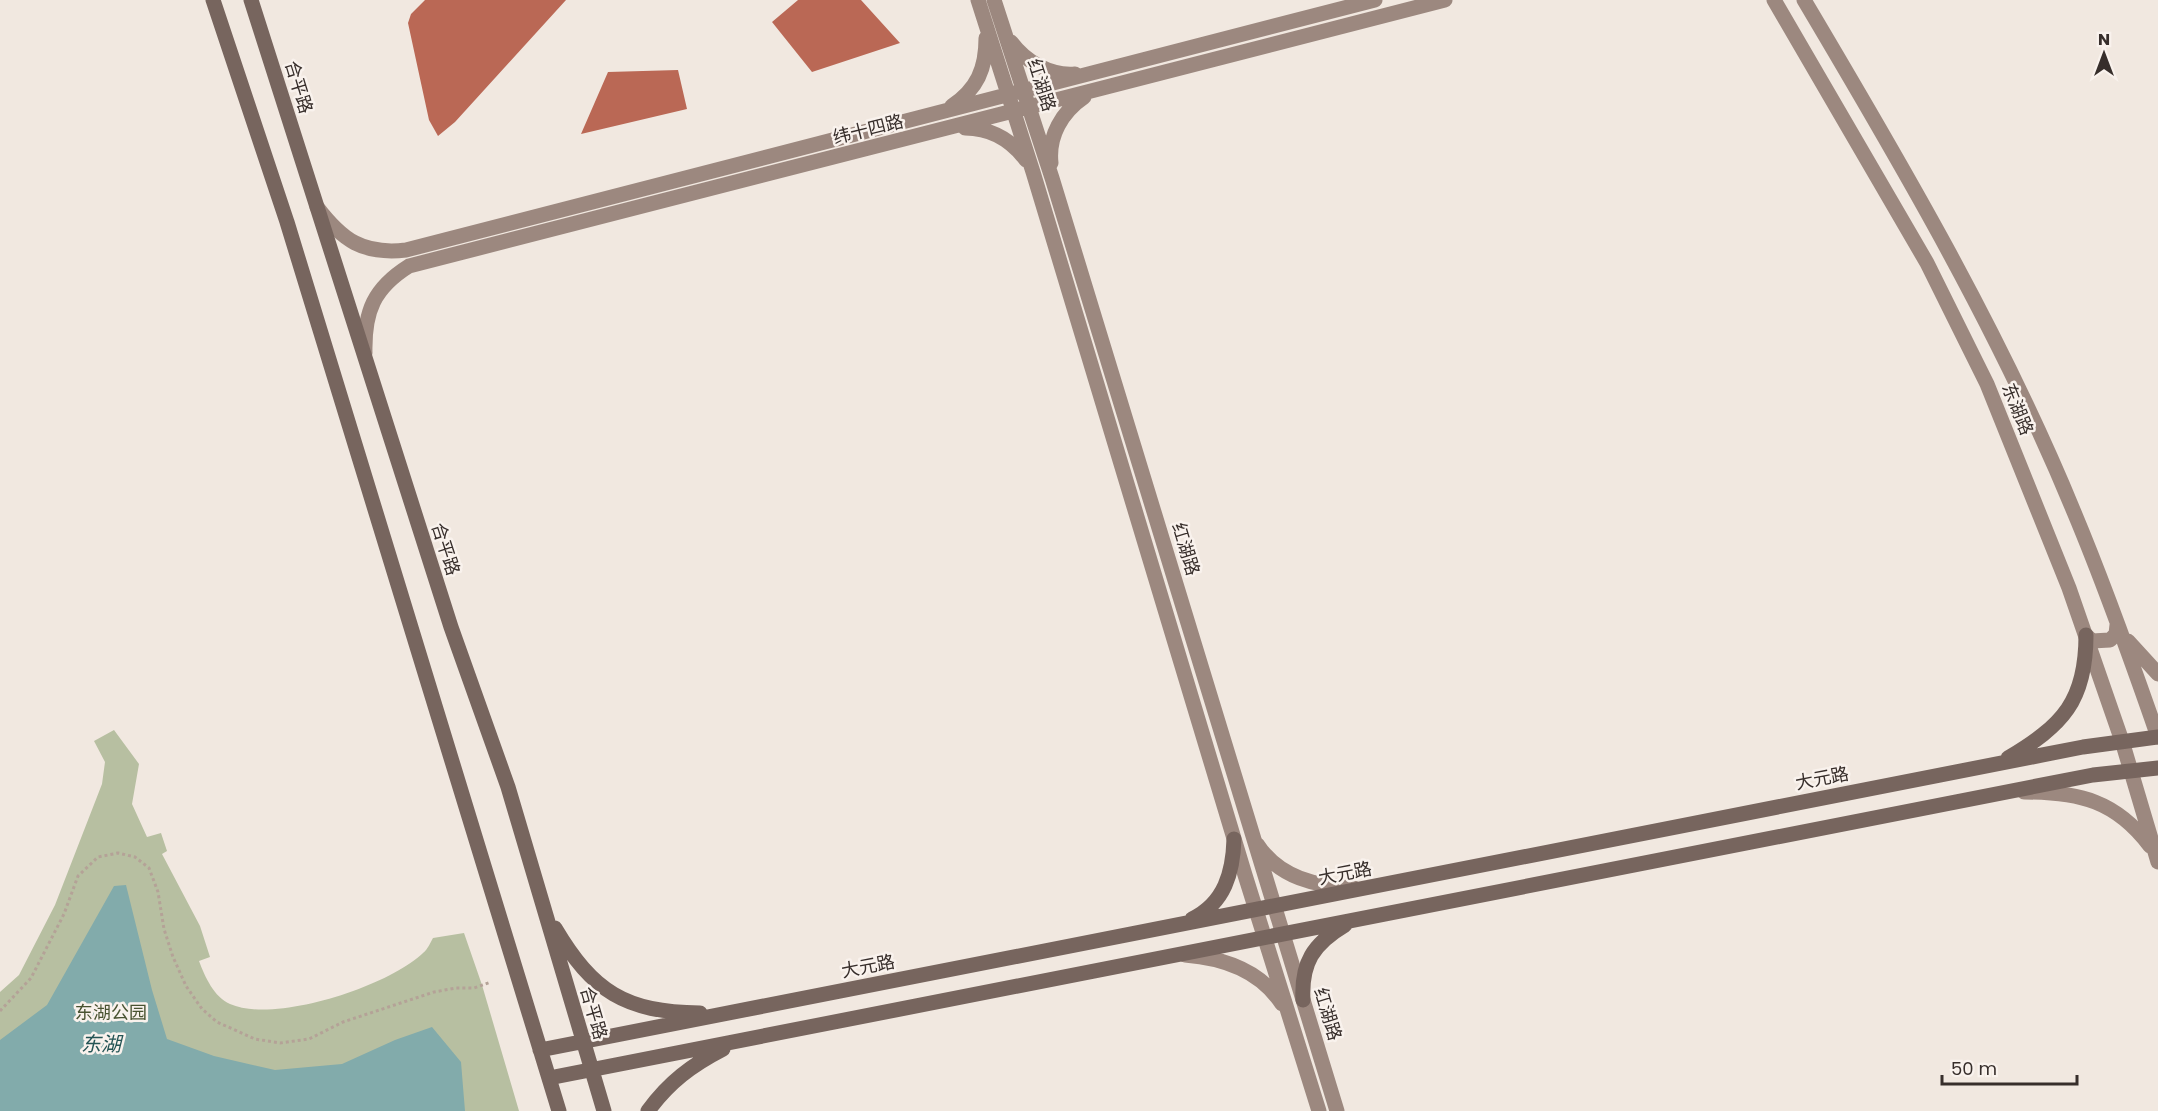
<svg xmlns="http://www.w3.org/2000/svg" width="2158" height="1111" font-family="Poppins,'Noto Sans SC',sans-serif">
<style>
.green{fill:#b7bfa1}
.water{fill:#82abab}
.building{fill:#ba6855}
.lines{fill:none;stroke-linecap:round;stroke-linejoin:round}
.path{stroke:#b4a297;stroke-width:3;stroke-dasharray:3 3;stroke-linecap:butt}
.secondary{stroke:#9c887f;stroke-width:15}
.primary{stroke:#77655e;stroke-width:15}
.labels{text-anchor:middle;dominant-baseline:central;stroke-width:5;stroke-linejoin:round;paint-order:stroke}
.street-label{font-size:18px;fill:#372e2b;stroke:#f9f2ed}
.park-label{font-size:18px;fill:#495331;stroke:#f9f2ed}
.water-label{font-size:20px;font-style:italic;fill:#245455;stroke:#f9f2ed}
</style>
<rect width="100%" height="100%" fill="#f1e8e0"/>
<path class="green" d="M114,730L139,764L132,804L147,837L161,833L167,851L162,854L200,926L210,957L199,961C205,977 214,997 230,1004C275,1024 389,986 423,953C428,949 430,943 433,938L464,933L482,985L519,1111H0V992L19,975L55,905L102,784L105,762L94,741Z"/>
<path class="water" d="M126,885L152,990L167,1039L214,1056L275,1070L342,1064L395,1040L432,1027L461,1062L465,1111H0V1040L47,1005L114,886Z"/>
<path class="building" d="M425,0H566L455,122L438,136L429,120L408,23L411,14Z
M798,0H861L900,43L812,72L772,22Z
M678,70L687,109L581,134L608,72Z"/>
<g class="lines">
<path class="path" d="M0,1011L31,978L64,914L78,876L98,857L118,853L135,857L149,868L158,892L164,929L173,957L186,986L202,1009L217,1022L255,1039L280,1043L309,1039L343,1022L434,992L456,988H474L491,982"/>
<path class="secondary" d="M978,0L1033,172L1245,875L1319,1111
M994,0L1052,178L1337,1111
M1774,0L1927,263L1987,384L2069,588L2122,741L2158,862
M1804,0C1902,165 2001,334 2074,512C2105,586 2132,662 2158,737
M1011,42C1026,62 1050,76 1075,74
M952,106C977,89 986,69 986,38
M965,128C991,128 1011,140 1026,160
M1051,163C1048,136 1062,112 1084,97
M317,207C342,240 363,255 406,250L1375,0
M365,353C364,311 374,288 409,266L1445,0
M2086,635L2092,641L2110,640L2116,634L2117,625
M2128,641L2158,674
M2024,792C2080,792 2116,801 2150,846
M1257,844C1279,878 1316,886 1354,888
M1185,955C1224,958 1260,970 1282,1004"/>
<path class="primary" d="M213,0L287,222L559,1111
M251,0L451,627L508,787L604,1111
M2008,758C2063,725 2086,701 2086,635
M1192,919C1225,903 1233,872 1234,839
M555,928C593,992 625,1012 700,1013
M1303,1000C1301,963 1313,944 1345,925
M540,1050L2083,747L2158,737
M549,1078L2093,775L2158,768
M648,1111C669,1082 692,1065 723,1049"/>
</g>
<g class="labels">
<g class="street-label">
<text transform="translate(1042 85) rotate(72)">红湖路</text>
<text transform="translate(299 87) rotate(73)">合平路</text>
<text transform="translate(868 129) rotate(-14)">纬十四路</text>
<text transform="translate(2018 409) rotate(68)">东湖路</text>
<text transform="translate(446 549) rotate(72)">合平路</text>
<text transform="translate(1186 549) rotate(73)">红湖路</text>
<text transform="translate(1822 778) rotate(-11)">大元路</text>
<text transform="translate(1345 873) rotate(-11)">大元路</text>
<text transform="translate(868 966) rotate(-11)">大元路</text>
<text transform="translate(594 1013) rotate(74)">合平路</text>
<text transform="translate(1328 1014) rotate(73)">红湖路</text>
</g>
<g class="park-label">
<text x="111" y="1012">东湖公园</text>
</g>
<g class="water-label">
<text x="101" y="1044">东湖</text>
</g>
</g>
<g transform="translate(2104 54)" stroke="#f9f2ed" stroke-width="4.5" paint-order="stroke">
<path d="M0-4.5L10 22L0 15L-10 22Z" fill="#372e2b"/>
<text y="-9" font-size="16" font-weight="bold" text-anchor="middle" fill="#372e2b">N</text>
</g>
<path d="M1942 1075v9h135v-9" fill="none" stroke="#372e2b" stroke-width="3"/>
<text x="1951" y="1075" font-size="18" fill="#372e2b" stroke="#f9f2ed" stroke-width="4.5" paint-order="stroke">50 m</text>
</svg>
